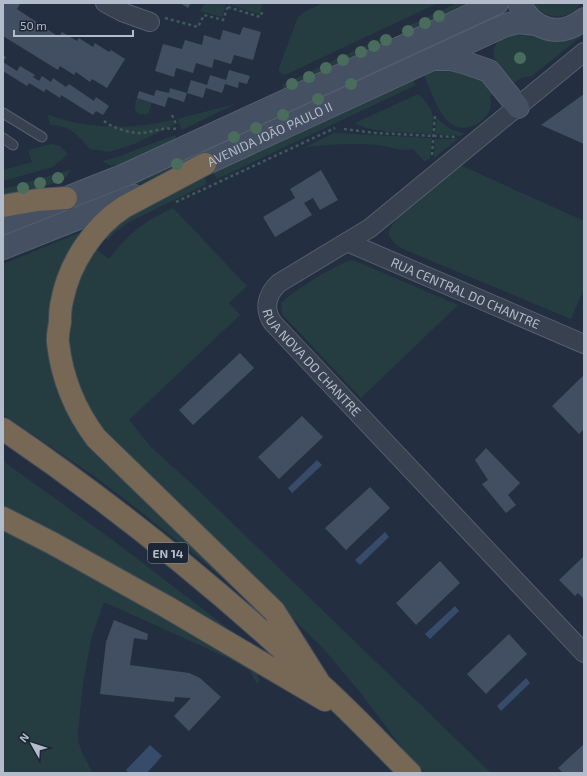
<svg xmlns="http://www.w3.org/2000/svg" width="587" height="776" font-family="'Exo 2',sans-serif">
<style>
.green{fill:#253d41}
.water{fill:#374c6a}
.building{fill:#424f62}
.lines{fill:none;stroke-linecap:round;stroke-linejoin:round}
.lane-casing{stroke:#555f6d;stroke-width:11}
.street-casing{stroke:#555f6d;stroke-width:20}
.secondary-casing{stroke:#555f6d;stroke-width:24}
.highway-casing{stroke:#424c5a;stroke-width:24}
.path{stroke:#40595b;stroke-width:2.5;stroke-dasharray:3 3;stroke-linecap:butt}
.lane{stroke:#37414f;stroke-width:9}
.street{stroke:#37414f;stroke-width:18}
.secondary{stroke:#455063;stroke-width:22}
.highway{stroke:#766854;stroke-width:22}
.tree{fill:#4a6c5d}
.labels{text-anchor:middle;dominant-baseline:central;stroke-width:3.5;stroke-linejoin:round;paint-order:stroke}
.shield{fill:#1c2634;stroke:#868f9d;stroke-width:1}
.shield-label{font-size:12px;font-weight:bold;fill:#b3bcca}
.street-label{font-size:13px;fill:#b3bcca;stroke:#1c2634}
</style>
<rect width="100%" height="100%" fill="#232f40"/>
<path class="green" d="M205,3H226L222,17L200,11Z
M232,3H263L259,14L231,5Z
M323,3H438L289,73L283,75L279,71V68L298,17L304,12Z
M457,3H476L407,35L404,28Z
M532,3H581C568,22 545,20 532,3Z
M507,10H510L509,15L416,57L414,52Z
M510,33H529L540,38L555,41L566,40L584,34L532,76L521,78L515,82C509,79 505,74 501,69C488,53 493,42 510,33Z
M390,34L393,41L285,92L282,85Z
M403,58L405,62L207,153L205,148Z
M441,67L476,72L495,94L490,96C497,117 468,136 451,124C439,116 429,86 423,73Z
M412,78L416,85L217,179L213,172Z
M418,94C434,111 434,110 432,134C411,132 373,134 355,123Z
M137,98L152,103L148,114C135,116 132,110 137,98Z
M235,104L182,130L177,119Z
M48,115C87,129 132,130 172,120L174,125L134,144L110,152L90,149C79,136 68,124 50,125Z
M437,118C445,126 453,132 465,133L461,136L435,134Z
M334,133L432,138L430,158L425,162L413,149C401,152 390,146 377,145C355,143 326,144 303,148Z
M175,135L178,142L121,165H110L102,161L117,157Z
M435,139H458L434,158Z
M52,144L60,146L68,154L53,167L3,181V170L32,162L28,150Z
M192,154L194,159L139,184L3,238V233Z
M460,165L584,221V289L571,319L403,249C397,246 390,240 389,233C389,219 447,175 460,165Z
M70,170L67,176L62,181L3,198V189Z
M204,176L207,184L129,222L114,233L108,240L102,235L116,222Z
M173,208L247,286L229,303L240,315L129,420L151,447L195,487L491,773H426L405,752L363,696L322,647L104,435L90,416L67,351L69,303L93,247L109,259C129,233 143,222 173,208Z
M79,233L81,239L60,387L251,603L204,562L136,508L94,476L3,414V264Z
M353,260L458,305L361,398L282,314L281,304C288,294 341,261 353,260Z
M3,461L114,541L243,640L3,510Z
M3,526L253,667L259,679V682L257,684L250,671L228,658L104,602L91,639L83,684L78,731V741L83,755L93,773H3Z"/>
<path class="water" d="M317,460L322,465L292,493L288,488Z
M385,532L389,537L360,565L355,560Z
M455,606L459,611L430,639L425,634Z
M526,678L530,683L501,711L497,706Z
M150,745L162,756L147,773H129L126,770Z"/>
<path class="building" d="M3,3H18L20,4L17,9L59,37L62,32L77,41L79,38L93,47L95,43L109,52L111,50L125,59L107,88L92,79L90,82L76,72L74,75L60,66L58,70L3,36Z
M180,3H191L188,8Z
M243,27L261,32L253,60L234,55L231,64L214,59L212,68L196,63L193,73L176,68L174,77L155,71L163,44L182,49L185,40L202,45L204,35L220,40L223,30L240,35Z
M3,55L6,57L3,62L17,71L20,66L35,75L33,77L39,81L42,76L51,82L53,78L66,87L69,84L94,101L96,97L109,106L103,115L96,111L93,115L61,95L60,98L46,89L44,92L29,83L27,86L3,71Z
M229,70L250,76L247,84L239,82L238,88L225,84L222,93L206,88L203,98L187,93L191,80L207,85L210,75L226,80Z
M170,88L187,93L184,102L168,97L165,107L137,98L139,91L154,96L156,90L169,93Z
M584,94V144L541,125Z
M321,170L338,200L320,210L313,198L304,203L312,215L275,237L263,217L295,198L290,189Z
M240,353L254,368L193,425L179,410Z
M584,375V429L579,434L552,406Z
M302,416L323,437L279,479L258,457Z
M486,448L520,483L508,495L516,505L506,513L482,484L488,480L475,460Z
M370,487L390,508L346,550L325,528Z
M584,556V599L578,593L575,596L559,580Z
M440,561L460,583L416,625L396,603Z
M114,620L148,634L147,640L134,638L130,665L189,673L200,678L221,697L189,731L174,716L191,698L175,697L174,702L100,694L106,642Z
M509,634L527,654L486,694L467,674Z
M584,744V772L583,773H563L558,768Z"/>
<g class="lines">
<defs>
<path id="lane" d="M3,113L42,137
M3,138L13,145"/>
<g id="street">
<path d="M105,3L122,12L150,22"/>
<path id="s1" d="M584,52L370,228L279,283C267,294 263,309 273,323L584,653"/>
<path id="s2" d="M347,242L584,344"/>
</g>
<g id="secondary">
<path d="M519,3C533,30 559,39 584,19"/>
<path d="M433,59H451L466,63L489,71L518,107"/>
<path id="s3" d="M187,172L506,25L518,22L536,24"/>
<path d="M3,223L125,175L497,3"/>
<path d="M3,248L134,196"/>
</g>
<path id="highway" d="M205,164L124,207C93,227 69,264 62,301C60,308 60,315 60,322C59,329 57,336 58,343C62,378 75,410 96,438L274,611L320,684
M3,206L37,200L66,198
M3,429C113,504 222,592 320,684C351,712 380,743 410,773
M3,518L52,543L167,607L325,700"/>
</defs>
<use href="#lane" class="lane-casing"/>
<use href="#street" class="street-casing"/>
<use href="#secondary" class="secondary-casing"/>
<use href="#highway" class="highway-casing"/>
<path class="path" d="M228,7L260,17L263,10
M165,18L198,27L204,15L223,20L229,3
M172,115L176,124
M104,121C112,128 132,134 143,133C155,131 165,127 177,129
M344,129L375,133L455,137
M432,155L435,115
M176,202L335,128"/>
<use href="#lane" class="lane"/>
<use href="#street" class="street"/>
<use href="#secondary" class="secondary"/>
<use href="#highway" class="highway"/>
</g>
<g class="tree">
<circle cx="439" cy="16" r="6"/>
<circle cx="425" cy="23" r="6"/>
<circle cx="408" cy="31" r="6"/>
<circle cx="386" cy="40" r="6"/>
<circle cx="374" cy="46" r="6"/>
<circle cx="361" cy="52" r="6"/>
<circle cx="520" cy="58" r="6"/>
<circle cx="343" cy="60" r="6"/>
<circle cx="326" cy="68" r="6"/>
<circle cx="309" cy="77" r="6"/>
<circle cx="292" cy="84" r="6"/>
<circle cx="351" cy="84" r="6"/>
<circle cx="318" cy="99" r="6"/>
<circle cx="283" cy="115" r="6"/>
<circle cx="256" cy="128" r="6"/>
<circle cx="234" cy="137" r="6"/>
<circle cx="177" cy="164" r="6"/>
<circle cx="58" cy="178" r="6"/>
<circle cx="40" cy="183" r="6"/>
<circle cx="23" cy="188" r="6"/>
</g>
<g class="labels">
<rect class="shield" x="148" y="543" width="40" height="20" rx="3"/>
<g class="shield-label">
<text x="168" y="553">EN 14</text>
</g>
<g class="street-label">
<text stroke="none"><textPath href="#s3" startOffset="91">AVENIDA JOÃO PAULO II</textPath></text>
<text stroke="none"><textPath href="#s2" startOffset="129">RUA CENTRAL DO CHANTRE</textPath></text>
<text stroke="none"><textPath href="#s1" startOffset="483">RUA NOVA DO CHANTRE</textPath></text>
</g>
</g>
<rect width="587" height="776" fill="none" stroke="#b3bcca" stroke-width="8"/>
<g transform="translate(32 744) rotate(309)" stroke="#1c2634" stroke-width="3" paint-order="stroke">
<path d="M0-3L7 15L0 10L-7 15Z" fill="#b3bcca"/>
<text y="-6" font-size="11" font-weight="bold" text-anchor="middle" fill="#b3bcca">N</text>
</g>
<path d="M14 30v6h119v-6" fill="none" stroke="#b3bcca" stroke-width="2"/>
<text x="20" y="30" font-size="12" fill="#b3bcca" stroke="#1c2634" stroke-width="3" paint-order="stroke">50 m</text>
</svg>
